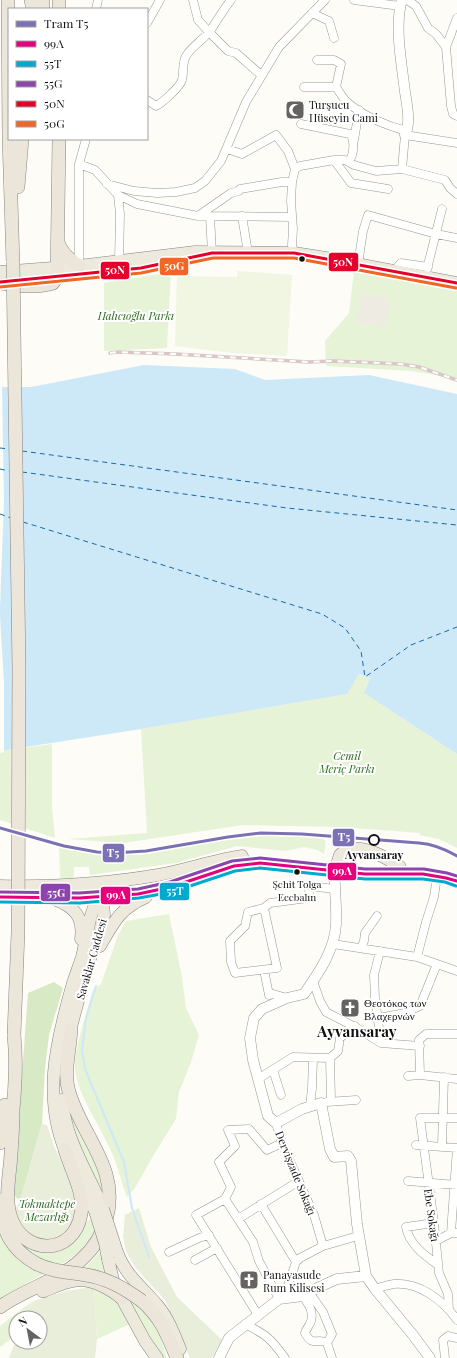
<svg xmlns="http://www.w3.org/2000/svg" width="457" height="1358" font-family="'Playfair Display',serif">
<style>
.green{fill:#e7f3d7}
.forest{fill:#d8eac5}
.cemetery{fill:#e9eedb}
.pitch{fill:#f0f6e1}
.plaza{fill:#edebe2}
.water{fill:#cde8f7}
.pier{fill:#fdfcf7}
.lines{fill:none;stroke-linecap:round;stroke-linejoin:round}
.stream{stroke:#cde8f7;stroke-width:2}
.ferry{stroke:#1768a6;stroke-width:1;stroke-dasharray:5 4;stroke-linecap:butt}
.minor-casing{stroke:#979795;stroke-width:9}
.tertiary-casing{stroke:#979795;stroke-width:11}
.primary-casing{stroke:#858482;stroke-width:13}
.trunk-casing{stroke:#858482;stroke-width:14}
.minor{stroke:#fffffe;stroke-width:8}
.tertiary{stroke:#fffffe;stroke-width:10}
.primary{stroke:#ede9dc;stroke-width:12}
.trunk{stroke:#ece5da;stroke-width:13}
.rail-casing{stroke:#d9c6c7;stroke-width:3.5}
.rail{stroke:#fff;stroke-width:2;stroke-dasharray:6;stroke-linecap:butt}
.primary-bridge-casing{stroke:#858482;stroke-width:13;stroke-linecap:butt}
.trunk-bridge-casing{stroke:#858482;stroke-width:14;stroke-linecap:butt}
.primary-bridge{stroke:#ede9dc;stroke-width:12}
.trunk-bridge{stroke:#ece5da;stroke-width:13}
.bus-1-casing{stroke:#fff;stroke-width:6}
.bus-2-casing{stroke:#fff;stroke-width:6}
.bus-3-casing{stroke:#fff;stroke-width:6}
.bus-4-casing{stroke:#fff;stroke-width:6}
.bus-5-casing{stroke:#fff;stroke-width:6}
.bus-1{stroke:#e5007d;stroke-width:3}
.bus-2{stroke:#00a9ce;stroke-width:3}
.bus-3{stroke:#8e44ad;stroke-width:3}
.bus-4{stroke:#e4002b;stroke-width:3}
.bus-5{stroke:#f26522;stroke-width:3}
.tram-1-casing{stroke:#fff;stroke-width:6}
.tram-1{stroke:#7c72b3;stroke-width:3}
.bus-dot{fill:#111;stroke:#fff;stroke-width:1.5}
.stop-dot{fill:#fff;stroke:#111;stroke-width:2}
.labels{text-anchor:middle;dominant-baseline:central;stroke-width:4;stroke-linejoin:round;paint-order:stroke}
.bus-label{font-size:10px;fill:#111;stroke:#fff}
.poi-label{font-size:11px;fill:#111;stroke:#fff;text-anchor:start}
.park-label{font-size:11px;font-style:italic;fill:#2f6b1f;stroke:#fff}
.stop-label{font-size:11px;font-weight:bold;fill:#111;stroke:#fff}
.street-label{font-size:11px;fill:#111;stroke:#fff}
.district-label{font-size:15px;font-weight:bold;fill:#111;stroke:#fff}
.line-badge{stroke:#fff;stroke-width:1.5}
.badge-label{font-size:11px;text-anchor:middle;font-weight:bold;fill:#fff}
</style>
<rect width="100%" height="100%" fill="#fdfcf7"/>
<path class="green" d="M171,272L167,348L104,351V283Z
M354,272L457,291V378L411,371L326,366L325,341L349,313Z
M359,674L370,678L364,693L457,754V848L439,839L419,835L420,833L338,827L243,825L123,843L68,839L147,833L141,729L346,694Z
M52,744V806L55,838L0,820V751Z
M267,835L324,838V840L326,841L324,854L317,850L304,847L286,851L237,846L176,863L90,875L89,867H74V878H60L59,846L96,854L130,855L149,854L234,837Z
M169,914L182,977L186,1008L199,1035L191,1062L179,1092L176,1119L153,1156L135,1188L127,1197C121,1182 118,1165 111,1151C100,1125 79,1098 75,1070C73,1051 88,1009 93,990L101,984L118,935L126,921Z
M73,1116L103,1176V1195L79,1143L71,1117Z
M93,1219L96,1232L77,1254L59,1266L28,1255L13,1233L68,1245C78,1238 83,1231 88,1220Z
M0,1229L24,1263L32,1269L43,1274L0,1299Z
M101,1250L106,1274L82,1270L90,1263Z
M128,1283L132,1284L136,1300L151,1321L160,1336L167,1358H163L128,1300L126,1285Z
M94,1288C115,1296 119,1305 130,1324L97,1339Z
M34,1301L26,1318H16V1335L0,1347V1326L23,1308Z"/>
<path class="forest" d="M54,982L63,988L49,1035L45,1068L42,1124L20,1201L13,1194L28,993Z"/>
<path class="cemetery" d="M42,1124L47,1125L54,1146L75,1193L76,1203L74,1221L65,1234L53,1241L42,1240L28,1235L14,1212L20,1201Z
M139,1208L151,1247L177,1297L222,1340L212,1358H190L165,1300L135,1267L126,1251L123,1236L125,1215Z
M86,1288H94L97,1339L95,1358H9L16,1340V1342H40V1318H26L34,1301L66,1291Z"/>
<path class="pitch" d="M237,271L292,275L287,356L232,353L175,346L177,276L237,277Z"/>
<path class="plaza" d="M362,293L390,299L384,328L356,322Z"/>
<path class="water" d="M144,365L235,369L265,380L369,375L457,394V754L364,693L370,678L359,674L347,694L141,729L0,751V387H31Z"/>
<path class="pier" d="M0,385H2L4,501L0,609Z
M0,616L4,682V752L0,753Z"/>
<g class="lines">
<path class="stream" d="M96,986L86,1018L82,1050L85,1069L124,1162L132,1208L149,1257"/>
<path class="ferry" d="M0,448L9,449
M22,451L457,510
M0,469L9,471
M22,472L287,508L457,525
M0,514L11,518
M23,522L322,614L345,628L361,651L365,677L411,645L457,627"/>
<defs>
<path id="minor" d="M193,0L198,20L209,32L228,51L236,53L261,75
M354,0L400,6
M407,0L416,6L428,28L436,34L446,47
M96,9L98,0
M312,13L329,21L334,38
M457,18L446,47L451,106L453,114L457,116
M147,23L160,0
M317,60H334L341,64L336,87C339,91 342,97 345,100C360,115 387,126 407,131
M304,87H336
M147,100L156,106C162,103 180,87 182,80C184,72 182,63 186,56C192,46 203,40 210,31C217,21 223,10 231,0
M301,124L350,134C355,140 354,155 349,161
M86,139L79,164L95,170L118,195L137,204L198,216L292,217
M354,140L359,110
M227,149L242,154L276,135L288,151L295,169
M334,160L351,183L388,189
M402,169L405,135L457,143
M107,184L134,191L157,193L176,192L195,188L205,181L221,161L246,102L279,47L325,0
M118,195L120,214L119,262
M198,216L231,193L239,191L240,189L282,182H292
M210,216L212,253
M242,216L248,253
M294,253L292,245L293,229L291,201L292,182L295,169L300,166L334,160H345L354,165L376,171L402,169L445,180L450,188L457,194
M358,264L363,231L368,215L436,234L457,238
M79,266V164
M394,271L401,263L428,267
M425,277L442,209
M264,908L277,968L235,973L231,962L230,941L245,926L248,912L264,908L270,903L308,898L310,886L334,889
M333,944L417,957L457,971
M361,948L364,941L365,933L377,916
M380,951L374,975L375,998L381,1043
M417,957L426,922L434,897L437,876
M264,970L269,995L273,994L287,998
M313,981L320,1001L326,1012L357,1028L381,1043L420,1046
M379,1018L405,1013L420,1006L437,964
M330,1058L331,1101
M273,1070L281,1095
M420,1075L419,1040L426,1034H457
M408,1076L420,1075L457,1079
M258,1079L293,1057L330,1058L338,1051L340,1038L355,1026
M327,1102L356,1100
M310,1106L312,1088L313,1058
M276,1123L282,1143L314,1215L323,1246
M416,1145L457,1148
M442,1147L444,1077
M408,1181L457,1185
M225,1199L253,1242L259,1261L279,1299L287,1288L296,1262L300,1258L323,1246L358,1236
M261,1204L296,1262
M238,1219L299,1181
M434,1223L406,1227C409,1244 424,1255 438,1265
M451,1233L457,1148
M436,1241L451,1233H456
M169,1252L199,1238L209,1235
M195,1260L217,1248
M375,1289C381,1287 388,1285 394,1284C419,1282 443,1300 457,1320
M309,1292L323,1312L332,1334L327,1343L332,1358
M303,1296C308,1304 314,1311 311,1321C310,1325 306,1329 305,1333C313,1348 318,1337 327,1343
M449,1309L448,1294L439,1273L434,1223L420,1118H457
M258,1315L196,1215L225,1199L231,1187L219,1162L235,1146L228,1130L249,1129L267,1150L282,1143
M245,1324C267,1335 271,1339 285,1358
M445,1358L443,1340L448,1336L457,1338"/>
<path id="tertiary" d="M402,0C394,25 402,66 405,92C407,105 411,123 405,135
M335,871C334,889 337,906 336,924C335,950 318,974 304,994L287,998L262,1009L254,1018L250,1038L253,1060L268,1116L276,1123L302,1109L321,1103L330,1149L334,1157L348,1156L351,1161L357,1224L366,1276L375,1289L413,1335L430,1358
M230,1337L279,1299L303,1296L319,1287L337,1279L366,1276
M219,1358L229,1338"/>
<path id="primary" d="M0,272L79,266L195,252L294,253L326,258L457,283
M17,281L116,271L156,265
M335,871L340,855C355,839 386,857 400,867
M0,886C53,887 106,884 158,875C187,870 214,860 242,856
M0,897C53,898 106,901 158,890C193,883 224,862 260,863C295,867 330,871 365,874C396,875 428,870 457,881
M54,899C74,907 84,916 81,939
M100,946C114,922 119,909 146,897
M68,1038L88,964L100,931L104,915L103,903L94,893
M62,1100C65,1137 85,1168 100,1202
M69,1159C41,1101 56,1042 73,983C76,974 79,966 82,957C87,937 89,909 102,893
M79,1177L95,1211
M117,1252C125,1275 143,1288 158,1306C168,1318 174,1334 180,1349
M108,1259L114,1284L145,1341L157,1358"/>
<path id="trunk" d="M8,0L9,138L13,263
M31,0L33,9
M43,0V9
M59,0V9
M18,187L22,139
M58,242C61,253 70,260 79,266
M0,283C16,286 37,288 53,283L57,277L59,139
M13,1111C13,1126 12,1140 11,1154C10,1174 4,1198 11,1218C24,1256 74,1256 81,1214C85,1193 71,1170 65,1150
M12,1119C15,1092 17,1063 14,1035
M0,1143L5,1105
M1,1200C1,1230 11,1250 37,1264
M43,1291C53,1287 65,1281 76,1280C92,1278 110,1288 122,1298
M142,1301C161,1318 167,1334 177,1358
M0,1307C25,1289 58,1281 81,1260C93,1249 102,1236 106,1220C121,1169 82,1137 69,1092C63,1072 70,1051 71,1029"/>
</defs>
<use href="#minor" class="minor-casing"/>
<use href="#tertiary" class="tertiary-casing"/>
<use href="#primary" class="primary-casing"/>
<use href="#trunk" class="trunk-casing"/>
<use href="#minor" class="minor"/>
<use href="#tertiary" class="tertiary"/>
<use href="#primary" class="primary"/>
<use href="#trunk" class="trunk"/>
<defs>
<path id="rail" d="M110,353L117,352L175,354L309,362L334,361L401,364L419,367L457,380"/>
</defs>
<use href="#rail" class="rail-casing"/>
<use href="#rail" class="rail"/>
<defs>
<path id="primary-bridge" d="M103,1209L117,1252
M95,1211L105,1243L108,1259"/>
<path id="trunk-bridge" d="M13,263L19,669L18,932L14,1035
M37,1264C53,1272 69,1272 86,1275C107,1278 124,1288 142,1301"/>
</defs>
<use href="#primary-bridge" class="primary-bridge-casing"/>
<use href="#trunk-bridge" class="trunk-bridge-casing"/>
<use href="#primary-bridge" class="primary-bridge"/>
<use href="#trunk-bridge" class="trunk-bridge"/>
<defs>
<path id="bus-1" d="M0,897L79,898L138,894L171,887L234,866L260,863L365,874H423L446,878L457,881"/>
<path id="bus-2" d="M0,902L80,903L139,898L172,892L235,871L260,868L365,879H423L445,882L456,886"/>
<path id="bus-3" d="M0,892L79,893L138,889L170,882L232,861L260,858L365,869H424L447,873L457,876"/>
<path id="bus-4" d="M0,282L141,268L212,253H294L457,283"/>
<path id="bus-5" d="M0,287L141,273L213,258H294L456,288"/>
</defs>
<use href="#bus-1" class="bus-1-casing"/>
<use href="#bus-2" class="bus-2-casing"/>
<use href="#bus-3" class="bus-3-casing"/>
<use href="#bus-4" class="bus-4-casing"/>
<use href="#bus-5" class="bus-5-casing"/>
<use href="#bus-1" class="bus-1"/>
<use href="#bus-2" class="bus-2"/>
<use href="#bus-3" class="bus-3"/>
<use href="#bus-4" class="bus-4"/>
<use href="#bus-5" class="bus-5"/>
<defs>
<path id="tram-1" d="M0,828L64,846L97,852L113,853L146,851L228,837L261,833L302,834L419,843C433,844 445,849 457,856"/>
</defs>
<use href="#tram-1" class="tram-1-casing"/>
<use href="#tram-1" class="tram-1"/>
</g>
<defs>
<symbol id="mosque-square" viewBox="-11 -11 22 22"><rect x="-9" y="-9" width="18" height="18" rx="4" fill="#646362" stroke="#fff"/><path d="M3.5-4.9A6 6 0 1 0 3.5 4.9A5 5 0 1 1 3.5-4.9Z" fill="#fff"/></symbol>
<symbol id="church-square" viewBox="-11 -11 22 22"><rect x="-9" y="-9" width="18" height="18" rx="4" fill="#646362" stroke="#fff"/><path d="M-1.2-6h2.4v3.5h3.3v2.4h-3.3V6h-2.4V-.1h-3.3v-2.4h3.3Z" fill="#fff"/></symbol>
</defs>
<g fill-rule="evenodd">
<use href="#mosque-square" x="284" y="99" width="22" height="22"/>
<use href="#church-square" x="339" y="997" width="22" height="22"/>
<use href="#church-square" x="238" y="1269" width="22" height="22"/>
</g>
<g class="bus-dot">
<circle cx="302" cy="259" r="3.5"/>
<circle cx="297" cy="872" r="3.5"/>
</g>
<circle class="stop-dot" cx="374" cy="840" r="5"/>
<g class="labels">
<g class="bus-label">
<text x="297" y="884">Şehit Tolga<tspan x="297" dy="13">Ecebalın</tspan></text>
</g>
<g class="poi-label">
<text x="309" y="104">Turşucu<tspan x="309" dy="13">Hüseyin Cami</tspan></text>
<text x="364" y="1002">Θεοτόκος των<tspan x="364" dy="13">Βλαχερνών</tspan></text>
<text x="263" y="1274">Panayasude<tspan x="263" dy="13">Rum Kilisesi</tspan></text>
</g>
<g class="park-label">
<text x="136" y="315">Halıcıoğlu Parkı</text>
<text x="347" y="755">Cemil<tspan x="347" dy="13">Meriç Parkı</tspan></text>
<text x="47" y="1203">Tokmaktepe<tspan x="47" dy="13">Mezarlığı</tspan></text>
</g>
<g class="stop-label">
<text x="374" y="854">Ayvansaray</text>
</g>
<g class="street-label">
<text transform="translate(91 959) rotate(-74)">Savaklar Caddesi</text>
<text transform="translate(296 1173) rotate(68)">Dervişzade Sokağı</text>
<text transform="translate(432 1215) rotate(82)">Ebe Sokağı</text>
</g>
<g class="district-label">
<text x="357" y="1031">Ayvansaray</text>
</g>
</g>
<g class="line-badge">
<rect x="328" y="252" width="31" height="20" rx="4" fill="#e4002b"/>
<rect x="159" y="257" width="30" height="19" rx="4" fill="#f26522"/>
<rect x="100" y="261" width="30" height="19" rx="4" fill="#e4002b"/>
<rect x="332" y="828" width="23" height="19" rx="4" fill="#7c72b3"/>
<rect x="102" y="843" width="23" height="20" rx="4" fill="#7c72b3"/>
<rect x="327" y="862" width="30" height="19" rx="4" fill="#e5007d"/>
<rect x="159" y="882" width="31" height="19" rx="4" fill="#00a9ce"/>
<rect x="40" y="883" width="31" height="19" rx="4" fill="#8e44ad"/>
<rect x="100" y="886" width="31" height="19" rx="4" fill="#e5007d"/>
</g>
<g class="badge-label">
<text x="343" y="266">50N</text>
<text x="174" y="270">50G</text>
<text x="115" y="274">50N</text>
<text x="344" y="841">T5</text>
<text x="113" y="857">T5</text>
<text x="342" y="875">99A</text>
<text x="175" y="895">55T</text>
<text x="56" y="897">55G</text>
<text x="116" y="899">99A</text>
</g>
<rect x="8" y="8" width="140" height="132" fill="#ffffff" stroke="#a0a0a0"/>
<rect x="16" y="21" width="20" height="6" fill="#7c72b3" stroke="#a0a0a0"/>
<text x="44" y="28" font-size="12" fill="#111111">Tram T5</text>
<rect x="16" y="41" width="20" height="6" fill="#e5007d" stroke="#a0a0a0"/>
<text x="44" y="48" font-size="12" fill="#111111">99A</text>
<rect x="16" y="61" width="20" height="6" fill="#00a9ce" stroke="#a0a0a0"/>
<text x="44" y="68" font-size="12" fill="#111111">55T</text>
<rect x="16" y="81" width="20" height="6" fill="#8e44ad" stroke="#a0a0a0"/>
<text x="44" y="88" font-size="12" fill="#111111">55G</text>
<rect x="16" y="101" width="20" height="6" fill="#e4002b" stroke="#a0a0a0"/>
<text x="44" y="108" font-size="12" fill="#111111">50N</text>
<rect x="16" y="121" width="20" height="6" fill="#f26522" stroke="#a0a0a0"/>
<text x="44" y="128" font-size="12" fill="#111111">50G</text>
<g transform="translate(28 1330) rotate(328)"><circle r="19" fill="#ffffff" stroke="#a0a0a0"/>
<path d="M0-3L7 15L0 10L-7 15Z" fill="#646362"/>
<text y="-6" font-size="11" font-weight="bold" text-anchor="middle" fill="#111111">N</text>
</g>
</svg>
